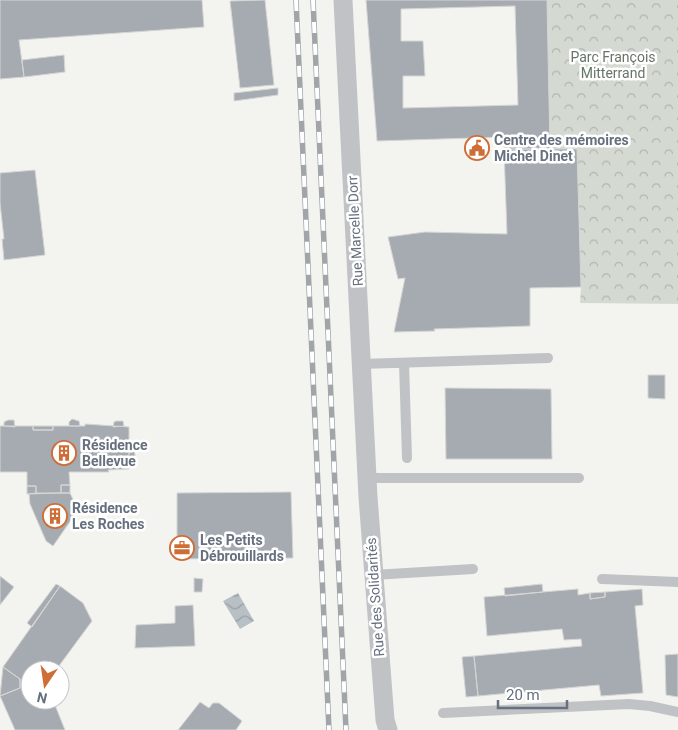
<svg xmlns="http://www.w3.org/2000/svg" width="678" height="730" font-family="Roboto,sans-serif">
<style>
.forest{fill:url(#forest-crowns)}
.water{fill:url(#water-waves)}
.building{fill:#a6abb2;stroke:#d5d5d3;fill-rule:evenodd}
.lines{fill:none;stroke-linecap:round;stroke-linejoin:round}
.lane{stroke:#c0c2c5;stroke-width:10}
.street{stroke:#c0c2c5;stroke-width:19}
.rail-casing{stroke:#a1a5aa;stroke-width:5.5}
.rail{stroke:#fff;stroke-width:4;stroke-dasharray:11;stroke-linecap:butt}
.labels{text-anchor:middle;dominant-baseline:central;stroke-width:5;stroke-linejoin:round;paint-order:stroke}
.park-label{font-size:14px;fill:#657664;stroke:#fff}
.poi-label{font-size:14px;font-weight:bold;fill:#66707e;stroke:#fff;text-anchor:start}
.street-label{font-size:14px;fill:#66707e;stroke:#fff}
</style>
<defs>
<pattern id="forest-crowns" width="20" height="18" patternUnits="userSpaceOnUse" patternTransform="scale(1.25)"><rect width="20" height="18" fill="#d4dad2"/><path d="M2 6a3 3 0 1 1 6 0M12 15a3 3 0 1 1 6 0" fill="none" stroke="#b0b5b0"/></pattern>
<pattern id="water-waves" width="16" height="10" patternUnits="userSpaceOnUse" patternTransform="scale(1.25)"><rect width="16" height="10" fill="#b8c0c5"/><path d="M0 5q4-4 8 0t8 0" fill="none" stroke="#99a0a5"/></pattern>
</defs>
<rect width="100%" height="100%" fill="#f3f4f0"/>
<path class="forest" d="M547,0H678V304L580,303L581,287L577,150L550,149Z"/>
<path class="water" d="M238,593L254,621L240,629L223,601Z"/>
<path class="building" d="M0,0H202L204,27L19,40L24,77L0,79Z
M265,0L274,85L240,88L230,1Z
M366,0H547L550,149H504V137L377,141ZM515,6L518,105L403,108V76H425L423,41H401V9Z
M64,55L65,72L24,77L22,60Z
M278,88V95L234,101V93Z
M504,149H577L581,287L530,288V326L434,329L435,331L394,332L405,278L398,279L388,237L425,232L507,234Z
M35,170L45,255L4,260L2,239H4L0,203V173Z
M648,375H665V399L648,398Z
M445,388L551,389L552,459H446Z
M72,419L79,421L80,426H69V422Z
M8,420H14L15,427L4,426V422Z
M116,421H123L124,426L113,427L114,422Z
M85,424L129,427V469L108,470L109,472H69L70,485H61V493H36V486H27V472H0V426H33V430H53V426H85Z
M33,426H53V430H33Z
M129,448H134L135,455L133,459H129Z
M61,485H70V493H61Z
M27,486H36V493L27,494Z
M291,492L293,558L177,559V493Z
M61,493H70L78,510L53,546L46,541L30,504L29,494Z
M0,576L14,587L0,605Z
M194,578L203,579L202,592H194Z
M56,584L60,586L32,627L27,623Z
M542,584L543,592L505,596L504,588Z
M60,586L83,603L92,621L56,670H30V700H53L65,730H15L0,696L20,688V679L3,667Z
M578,589V595L590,593V599L605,597V592L642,589L643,605L635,606L643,693L601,696L599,685L478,696L474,656L582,646L581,639L564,640L562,629L487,636L484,597Z
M605,592V597L590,599V593Z
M193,605L195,646L135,648L136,625L175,623V606Z
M678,654V697L666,695L665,655Z
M474,656L478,696L466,697L462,657Z
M3,667L20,679V688L0,696Z
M200,702L209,708L213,703H219L242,721L236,730H178Z"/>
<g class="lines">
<path class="lane" d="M404,363L407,458
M361,364L548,358
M367,478H579
M373,575L473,569
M602,579L678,582
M443,713L629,704L650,706L678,712"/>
<path class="street" d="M343,0L368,497L385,720L388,730"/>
<defs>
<path id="rail" d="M296,0L329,730
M313,0L346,730"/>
</defs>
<use href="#rail" class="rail-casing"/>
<use href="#rail" class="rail"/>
</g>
<defs>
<symbol id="civic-ring" viewBox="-11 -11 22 22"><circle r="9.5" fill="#fff" stroke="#ce6e36" stroke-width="1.5"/><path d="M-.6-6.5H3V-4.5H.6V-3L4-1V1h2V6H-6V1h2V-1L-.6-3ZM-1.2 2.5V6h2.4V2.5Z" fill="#ce6e36"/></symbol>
<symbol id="building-ring" viewBox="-11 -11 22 22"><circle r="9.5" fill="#fff" stroke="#ce6e36" stroke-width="1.5"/><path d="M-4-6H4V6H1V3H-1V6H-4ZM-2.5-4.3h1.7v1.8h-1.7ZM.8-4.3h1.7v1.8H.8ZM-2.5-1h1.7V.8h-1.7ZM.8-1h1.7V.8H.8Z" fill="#ce6e36"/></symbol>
<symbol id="office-ring" viewBox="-11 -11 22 22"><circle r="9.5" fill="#fff" stroke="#ce6e36" stroke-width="1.5"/><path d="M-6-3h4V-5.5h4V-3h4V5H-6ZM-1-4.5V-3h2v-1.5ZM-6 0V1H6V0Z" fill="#ce6e36"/></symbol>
</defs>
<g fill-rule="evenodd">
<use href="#civic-ring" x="463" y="134" width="28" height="28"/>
<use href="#building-ring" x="50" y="439" width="28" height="28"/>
<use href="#building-ring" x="41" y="502" width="28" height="28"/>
<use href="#office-ring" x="168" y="534" width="28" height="28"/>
</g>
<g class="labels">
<g class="park-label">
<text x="613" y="57">Parc François<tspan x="613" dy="16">Mitterrand</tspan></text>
</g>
<g class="poi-label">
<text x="494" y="140">Centre des mémoires<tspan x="494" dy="16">Michel Dinet</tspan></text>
<text x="82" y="445">Résidence<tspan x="82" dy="16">Bellevue</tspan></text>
<text x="72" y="508">Résidence<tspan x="72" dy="16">Les Roches</tspan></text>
<text x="200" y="540">Les Petits<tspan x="200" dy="16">Débrouillards</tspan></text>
</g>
<g class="street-label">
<text transform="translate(355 231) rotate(-93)">Rue Marcelle Dorr</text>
<text transform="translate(375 597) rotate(-94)">Rue des Solidarités</text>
</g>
</g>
<g transform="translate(45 685) rotate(193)"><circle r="24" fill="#ffffff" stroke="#c2c6cb"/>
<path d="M0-4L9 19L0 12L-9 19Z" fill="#ce6e36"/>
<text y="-8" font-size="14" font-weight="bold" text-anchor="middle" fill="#66707e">N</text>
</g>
<path d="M498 700v8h69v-8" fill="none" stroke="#66707e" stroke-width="2.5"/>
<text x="506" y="700" font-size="15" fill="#66707e" stroke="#ffffff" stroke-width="4" paint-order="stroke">20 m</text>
</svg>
